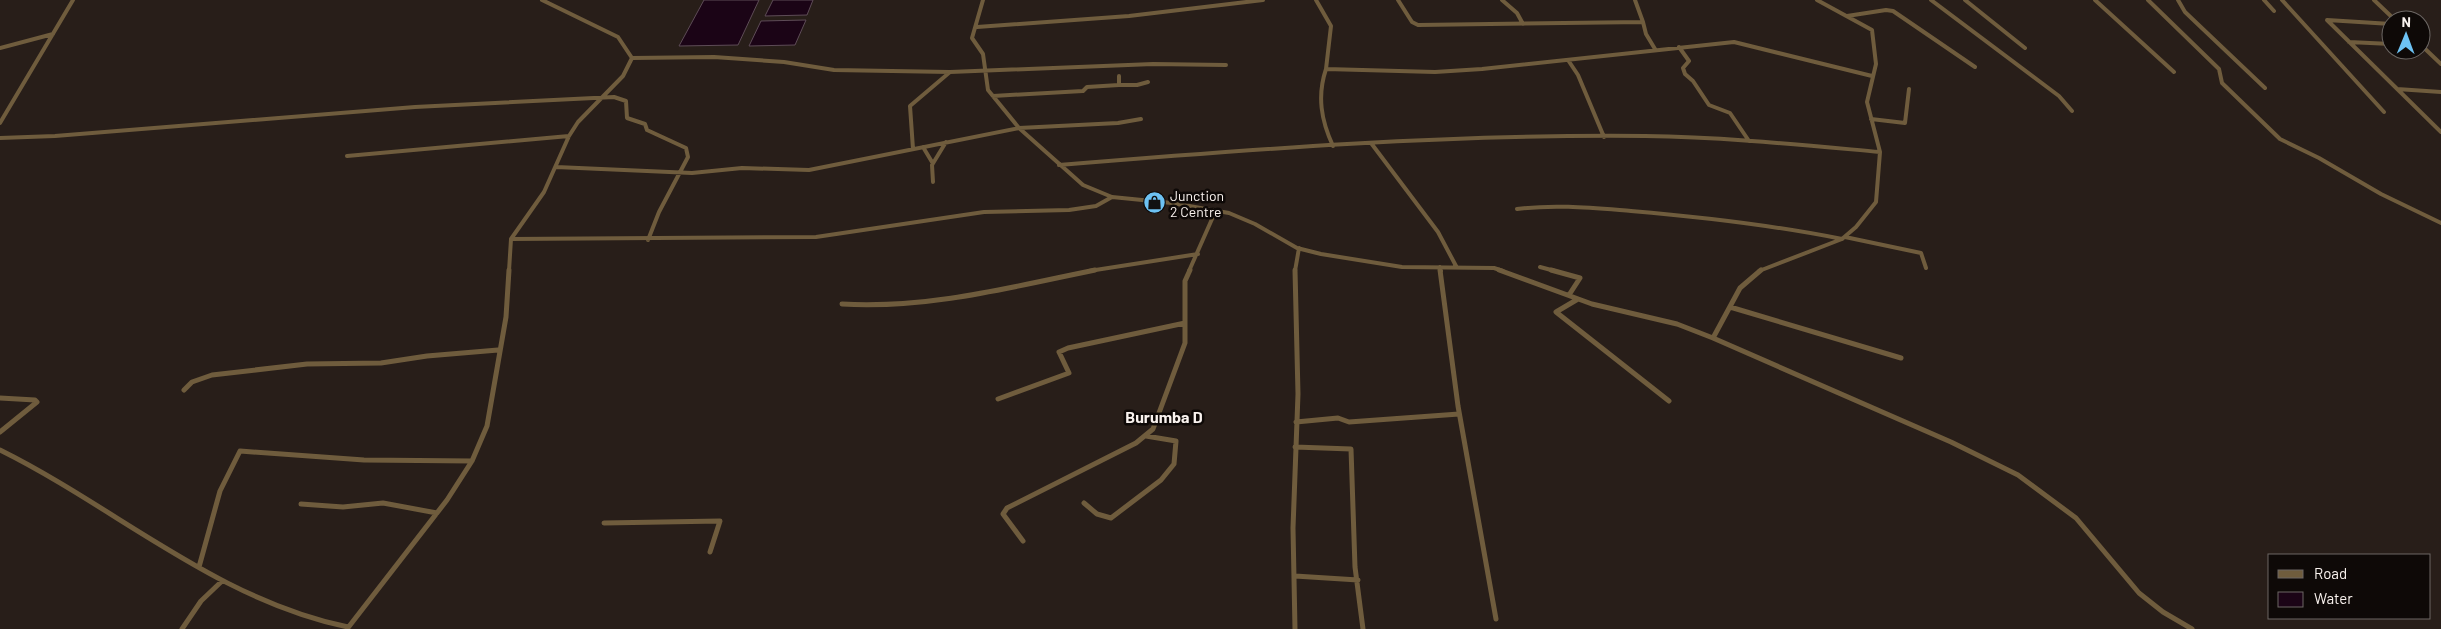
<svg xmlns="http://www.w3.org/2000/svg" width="2441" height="629" font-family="Barlow,sans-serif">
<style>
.water{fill:#1b0416;stroke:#5e4c57}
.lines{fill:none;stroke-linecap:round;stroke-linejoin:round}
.minor-far1{stroke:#6f5c3d;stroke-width:4}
.minor{stroke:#6f5c3d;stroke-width:5}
.labels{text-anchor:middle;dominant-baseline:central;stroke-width:5;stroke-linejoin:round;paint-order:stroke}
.poi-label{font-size:14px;fill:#faf3ef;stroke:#0e0907;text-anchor:start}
.quarter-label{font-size:16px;font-weight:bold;fill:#faf3ef;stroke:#0e0907}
</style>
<rect width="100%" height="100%" fill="#281e19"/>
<path class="water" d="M704,0H759L738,45L679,46Z
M773,0H813L807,15L765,16Z
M806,20L795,45L749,46L761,21Z"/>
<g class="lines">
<path class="minor-far1" d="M983,0L972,38L983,54L988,90L1019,128L1083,185L1112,197L1172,203L1229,213L1255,224L1297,248L1321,254L1402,267L1494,268L1503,271
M1316,0L1331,26L1326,69L1435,72L1482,69L1734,42L1872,76
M1398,0L1412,22L1418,25L1643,22L1646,34L1655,49
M1502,0L1517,13L1523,24
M1635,0L1643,22
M1931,0L2059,96L2072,111
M1965,0L2025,48
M2095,0L2174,72
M2148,0L2219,69L2222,83L2280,139L2319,158L2381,194L2441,223
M2178,0L2185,12L2265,88
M2264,0L2274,11
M2282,0L2384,112
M2374,0L2395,20
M1847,16L1886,10L1893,11L1975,67
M2391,24L2327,20L2441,132
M977,27L1129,16L1263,0
M2349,42L2391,44
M2421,45L2441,64
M1679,47L1689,61L1683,68L1685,74L1693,81L1709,105L1730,113L1749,141
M0,48L53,34
M632,58L714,57L784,62L834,70L950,72L1153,64L1226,65
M1568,60L1578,75L1604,137
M1326,69C1317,96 1321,120 1333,146
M1119,85H1137L1148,82
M2397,89L2441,92
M993,96L1083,91L1087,87L1119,85V76
M1871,119L1905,123L1909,89
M0,123L73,0
M0,138L55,136L415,107L614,97L626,101L627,118L645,124L647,130L686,148L688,157L659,212L648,240
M1371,143L1438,232L1456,266
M923,147L932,162
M913,149L910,106L950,72
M347,156L569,136
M1059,165C1254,149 1449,134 1645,136C1724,137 1802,145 1880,152
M556,167L692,173L742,168L809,170L1019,128L1118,123L1141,119
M933,182L932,165L946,142
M1517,209C1555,204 1593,208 1631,211C1702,217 1772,225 1842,239
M1845,237L1921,253L1926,268
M511,239L816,237L984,212L1069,210L1096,206L1112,197
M1440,267L1441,271
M1540,267L1555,271
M509,271L511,239L544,192L569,136L578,122L623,76L632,58L618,37L542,0
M1089,271L1198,254
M1189,271L1216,210
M1295,271L1299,248
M1759,271L1842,239L1856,227L1876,202L1880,152L1867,102L1876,64L1872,30L1817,0"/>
<path class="minor" d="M1440,270L1458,406L1496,619
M1499,270L1592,304L1677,324L1713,338L1740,288L1761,270
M1551,270L1580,278L1569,295
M1578,299L1556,312L1669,401
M842,304C928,309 1012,287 1095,270
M1730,307L1901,358
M1713,338L1951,442L2018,475L2076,518L2139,593L2163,612L2192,629
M184,390L192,382L212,375L307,364L381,363L427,356L498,350
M0,398L35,400L37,402L0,432
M998,399L1069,373L1059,352L1068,348L1185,323
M1296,422L1338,418L1349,422L1459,414
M1295,447L1351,449L1355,567L1363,629
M0,450C117,508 217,600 348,627
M1084,503L1097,514L1111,518L1161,480L1174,464L1176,441L1146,436
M301,504L343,507L383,503L437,513
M604,523L720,521L710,552
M1023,541L1003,514L1007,508L1136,443L1153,429L1185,343V281L1190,270
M199,567L220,491L240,451L364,460L472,461
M1295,576L1358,580
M182,629L201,601L222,581
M347,629L447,500L472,461L487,426L506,317L509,270
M1295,629L1293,528L1298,394L1295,270"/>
</g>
<defs>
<symbol id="shop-disc" viewBox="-11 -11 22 22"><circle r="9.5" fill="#6dc2f3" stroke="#0e0907"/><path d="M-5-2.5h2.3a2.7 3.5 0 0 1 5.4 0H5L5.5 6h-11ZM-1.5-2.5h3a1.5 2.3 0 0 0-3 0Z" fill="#111"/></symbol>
</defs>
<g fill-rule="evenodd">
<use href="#shop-disc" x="1142" y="190" width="25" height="25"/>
</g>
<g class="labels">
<g class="poi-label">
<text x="1170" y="195">Junction<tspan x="1170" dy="16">2 Centre</tspan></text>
</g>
<g class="quarter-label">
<text x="1164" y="416">Burumba D</text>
</g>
</g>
<rect x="2268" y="554" width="162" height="65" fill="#0e0907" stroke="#6c6764"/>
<rect x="2278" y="570" width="25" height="8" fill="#6f5c3d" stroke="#6c6764"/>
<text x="2314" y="579" font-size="15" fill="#faf3ef">Road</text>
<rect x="2278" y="592" width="25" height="15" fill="#1b0416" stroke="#6c6764"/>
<text x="2314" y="604" font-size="15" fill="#faf3ef">Water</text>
<g transform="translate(2406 35) rotate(1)"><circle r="24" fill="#0e0907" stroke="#6c6764"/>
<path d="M0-4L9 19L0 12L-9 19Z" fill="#6dc2f3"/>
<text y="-8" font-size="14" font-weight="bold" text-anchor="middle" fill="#faf3ef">N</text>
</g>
</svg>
